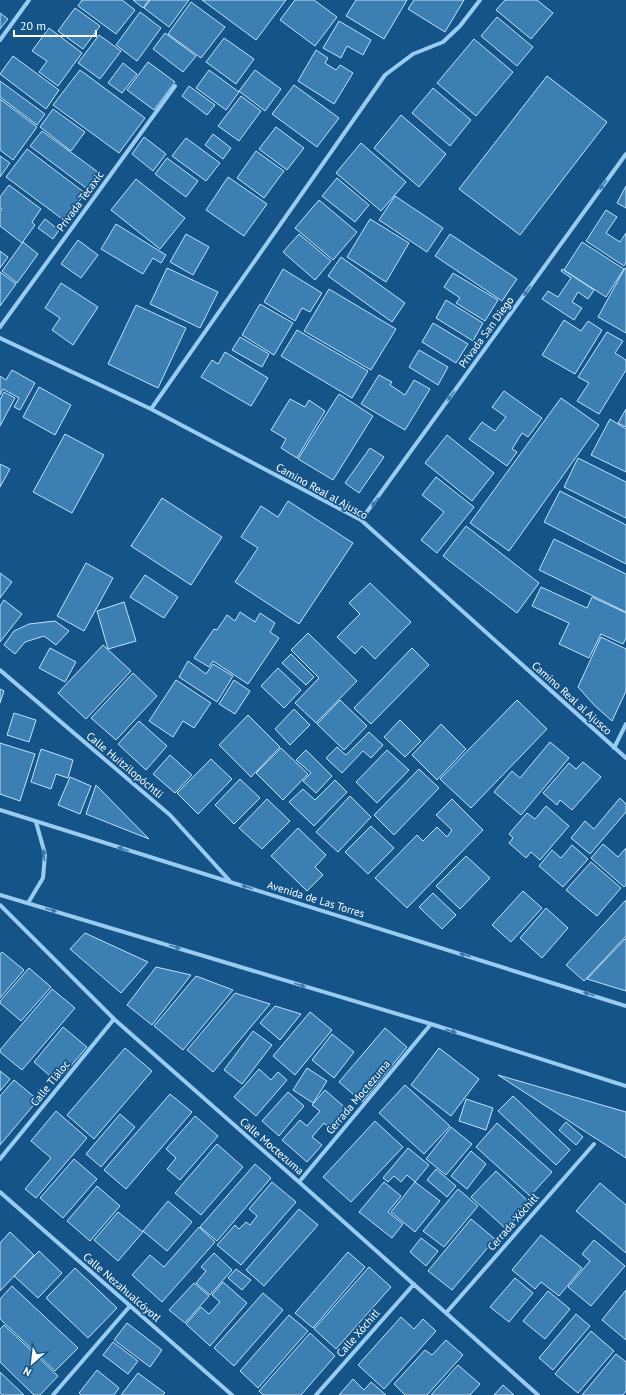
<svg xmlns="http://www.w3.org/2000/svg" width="626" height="1395" font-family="'PT Sans',sans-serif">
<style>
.building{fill:#3c7fb2;stroke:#c0e2fb}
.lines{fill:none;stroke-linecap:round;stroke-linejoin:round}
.street{stroke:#9acbf0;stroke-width:4}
.oneway{fill:#3c78a8}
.labels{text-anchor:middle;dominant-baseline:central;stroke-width:3.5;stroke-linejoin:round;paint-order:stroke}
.street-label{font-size:11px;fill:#fff;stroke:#145489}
</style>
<rect width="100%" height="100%" fill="#145489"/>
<path class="building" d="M82,0H122L135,10L116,34L78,6Z
M133,0H149L143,8Z
M150,0H189L169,27L144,8Z
M202,0H286L256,40Z
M295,0H314L337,17L315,46L280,20Z
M356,0H407L384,39L346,16Z
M414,0H464L445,32L408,9Z
M505,0H537L553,13L531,39L496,10Z
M191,2L225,27L201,58L168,34Z
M75,8L100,26L83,49L58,31Z
M140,12L161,28L137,61L116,45Z
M0,13L8,19L0,29Z
M497,17L533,47L517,66L481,36Z
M339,21L371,40L363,55L347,46L341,58L323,48Z
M49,28L82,53L58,86L39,72L47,61L32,51Z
M165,33L196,56L183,72L153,49Z
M99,35L121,51L100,79L78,63Z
M224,38L254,59L236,84L206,62Z
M474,39L513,72L476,116L437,83Z
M316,50L328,58L325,63L336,70L340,65L353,73L334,104L298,81Z
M13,56L59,90L46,109L0,74Z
M148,62L175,82L154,110L127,90Z
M123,63L137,74L122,93L108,83Z
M80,70L145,118L119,153L53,105Z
M209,70L239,92L226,110L196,88Z
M255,70L281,89L265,111L239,91Z
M547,76L607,122L520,235L459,189Z
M0,81L45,114L37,125L0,97Z
M294,85L339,118L317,147L272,114Z
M189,86L215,105L207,115L182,96Z
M433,88L471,120L450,146L412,113Z
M241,96L261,111L239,141L218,126Z
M0,99L37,127L13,160L0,150Z
M53,109L85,132L71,151L40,127Z
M401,115L446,154L419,187L374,148Z
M276,127L304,148L287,170L259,149Z
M42,131L102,175L90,191L30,146Z
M213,134L231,148L223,159L205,145Z
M144,137L166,154L153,171L132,154Z
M186,138L220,163L206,181L172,156Z
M361,143L406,182L381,211L336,173Z
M27,149L85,193L65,221L6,177Z
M256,151L284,171L264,198L237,178Z
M0,156L10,163L0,177Z
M167,158L198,181L186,197L155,174Z
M228,177L267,204L244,236L206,210Z
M337,178L369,205L355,222L322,196Z
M136,179L185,218L160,249L111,210Z
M9,185L41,209L32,222L35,225L22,243L0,226V211L2,209L0,208V197Z
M626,186V208L617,203Z
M395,196L443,228L427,252L379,220Z
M319,200L357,232L333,260L295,228Z
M606,210L617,217L606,233L620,242L626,233V262L624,266L586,241Z
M45,219L59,230L53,239L38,228Z
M370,219L409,243L386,282L347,257Z
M116,224L166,255L161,263L153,258L143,274L101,249Z
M186,234L209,247L193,275L170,262Z
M299,234L331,261L315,280L283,252Z
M450,234L517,279L502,301L435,256Z
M78,240L98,255L81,278L61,264Z
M23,242L38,254L17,283L2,271Z
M582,242L624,269L606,297L564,270Z
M0,251L8,257L0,268Z
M341,257L405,303L392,322L328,276Z
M167,268L218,292L200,328L150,304Z
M625,268H626V333L598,317Z
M283,269L322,293L310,312L302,308L295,321L264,302Z
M562,269L594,290L588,299L578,292L572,302L582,308L574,320L542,299L548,291L558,297L571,278L561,271Z
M0,272L16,284L0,306Z
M453,273L498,300L485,321L456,303L460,298L444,287Z
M61,283L98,307L73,345L52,330L60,318L45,308Z
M329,289L396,329L371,370L304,331Z
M446,300L483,323L473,341L436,318Z
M260,304L293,323L274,355L242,335Z
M136,305L186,328L158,388L108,364Z
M564,320L581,331L588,321L602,330L575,374L542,355Z
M433,323L468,344L456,363L422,342Z
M297,330L368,371L352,398L281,356Z
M607,332L623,341L615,353L626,360V370L599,414L577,401L589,383L578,377Z
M240,337L269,354L262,367L232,350Z
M419,350L448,367L438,385L409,367Z
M225,352L268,378L251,406L201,377L212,360L218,364Z
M12,370L35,383L20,410L14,407L19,398L3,389L0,395V376L6,380Z
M379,375L392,382L390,385L405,395L414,380L430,389L405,430L361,404Z
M39,387L71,405L55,435L23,417Z
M504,391L542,418L528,437L522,433L512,449L517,452L507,466L469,439L482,422L495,431L506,417L492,407Z
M4,392L15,398L0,426V400Z
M339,394L373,416L333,480L298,459Z
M561,398L599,425L509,551L470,523Z
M290,399L305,407L309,400L325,411L297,458L281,448L286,439L271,430Z
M626,409V427L618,423Z
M610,419L626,429V472L591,455Z
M65,434L104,455L72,513L33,492Z
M447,435L494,473L472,501L425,463Z
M370,448L384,457L359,493L345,483Z
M578,458L626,482V518L564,487Z
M0,464L10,469L0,487Z
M436,477L474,507L437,553L421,540L444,512L422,495Z
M560,491L626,525V564L544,522Z
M162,498L222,537L191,585L131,546Z
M288,501L353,543L299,624L235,582L258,548L241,537L261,506L278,517Z
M466,526L539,583L517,613L443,556Z
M554,539L626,574V612L539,570Z
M86,563L113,578L84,631L57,616Z
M0,573L12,582L0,598Z
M145,575L178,597L164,618L130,597Z
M370,583L411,622L375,659L362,646L355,654L337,637L360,614L349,603Z
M541,587L587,608L592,597L626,613V638L623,644L601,634L589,658L559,644L569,623L532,606Z
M4,600L22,614L0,642V606Z
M124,602L136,641L108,649L97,611Z
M240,612L255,622L260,613L275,623L270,632L279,638L248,684L213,661L209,667L194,658L214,629L217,630L227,615L235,621Z
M55,621L69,631L56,645L44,636L25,642L15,654L4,645L14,631L29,624Z
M308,633L357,681L316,723L295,703L319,678L291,650Z
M601,637L626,649V691L612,721L594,705L578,687Z
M103,645L131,671L86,719L58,693Z
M50,648L76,662L65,682L39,668Z
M412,648L429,665L371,724L354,708Z
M291,654L314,677L306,685L282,663Z
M188,661L206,674L213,664L233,676L217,702L179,677Z
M278,668L301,690L284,708L261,686Z
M133,673L157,696L116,740L91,718Z
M176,680L211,703L194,728L183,721L173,737L149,721Z
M234,680L250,691L235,714L219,704Z
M0,689L4,691L0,703Z
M340,700L367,726L344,750L317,724Z
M517,700L547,729L471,808L440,779Z
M294,709L310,725L290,745L275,729Z
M14,713L36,720L29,742L7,735Z
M248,715L280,747L251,777L219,745Z
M400,720L421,741L405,757L384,737Z
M139,721L167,746L146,770L118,744Z
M441,724L466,749L437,780L412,755Z
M369,732L383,745L371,758L363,751L342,773L326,758L337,747L346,755Z
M550,742L569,758L521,815L494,792L512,771L520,778Z
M0,743L35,754L20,801L0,794Z
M281,748L308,774L283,800L256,773Z
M41,749L73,760L68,778L56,774L51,789L31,782Z
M306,750L332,776L316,793L303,781L311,773L296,760Z
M387,750L409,770L377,803L356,782Z
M170,755L192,775L175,793L153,774Z
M211,759L232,779L198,814L177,793Z
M583,762L601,777L572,810L560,800L557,805L543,793L569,763L576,769Z
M419,769L439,788L394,835L374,815Z
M70,777L91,786L80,814L58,805Z
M240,779L260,798L234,824L215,805Z
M335,780L347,792L314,826L289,802L303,789L315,800Z
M96,785L149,839L86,814Z
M350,796L371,817L338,852L316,832Z
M620,798L626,804V812L590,854L571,838L585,821L594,829Z
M267,799L290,821L262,849L239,828Z
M452,799L483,830L407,908L375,878L417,835L423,841L437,827L447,837L452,830L436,815Z
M546,806L569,826L540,860L531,852L526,858L509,843L513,838L509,834L527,813L535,819Z
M371,826L394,848L368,874L345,852Z
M298,828L326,855L315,867L323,875L307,891L271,856Z
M603,844L618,857L626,848V885L624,887L591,858Z
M572,845L588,859L563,887L539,866L552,850L561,858Z
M466,856L490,878L460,909L436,886Z
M591,862L621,888L597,916L566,890Z
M523,891L542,908L511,942L492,925Z
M433,893L456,915L442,929L419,907Z
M626,900V936L584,981L566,965Z
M546,908L568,928L542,958L520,938Z
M85,933L148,962L121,993L70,949Z
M626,938V991L587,979Z
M2,952L24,970L0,998V954Z
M156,967L191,975L152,1025L127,1005Z
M29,968L51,987L21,1021L0,1003V1001Z
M196,976L233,990L183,1050L154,1026Z
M52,989L75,1008L22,1070L0,1052V1050Z
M235,993L270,1004L213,1072L187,1050Z
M275,1006L301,1014L280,1040L260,1023Z
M310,1012L332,1030L295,1075L273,1056Z
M63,1027L87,1047L57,1082L34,1062Z
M385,1028L407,1047L362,1102L339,1082Z
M253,1031L272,1045L242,1084L224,1070Z
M332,1034L354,1052L334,1078L312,1060Z
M125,1048L152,1071L94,1139L67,1115Z
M439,1048L479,1079L451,1116L411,1085Z
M307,1068L327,1081L313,1103L293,1090Z
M259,1069L271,1080L278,1072L287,1080L256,1116L234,1097Z
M0,1071L10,1079L0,1091Z
M498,1075L626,1112V1158Z
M14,1080L38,1100L0,1145V1096Z
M405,1085L450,1126L424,1154L379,1113Z
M325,1090L350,1112L333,1131L324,1123L312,1137L322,1145L307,1162L282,1140L300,1120L307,1126L320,1111L312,1105Z
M288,1092L304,1106L279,1136L262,1121Z
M170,1094L192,1112L126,1189L104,1170Z
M513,1096L570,1150L556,1165L498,1111Z
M466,1099L493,1108L486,1130L459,1121Z
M56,1111L87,1138L36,1198L25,1189L51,1158L31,1141Z
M120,1114L135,1127L101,1167L86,1154Z
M195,1116L218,1136L180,1180L167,1169L176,1158L166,1149Z
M375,1121L403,1147L351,1202L323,1177Z
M566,1122L583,1137L576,1145L559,1130Z
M497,1123L552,1172L530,1196L476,1147Z
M451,1127L472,1144L446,1175L426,1159Z
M217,1144L243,1167L201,1215L175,1193Z
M408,1148L429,1165L415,1182L407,1175L401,1182L394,1176L388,1182L383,1178Z
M471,1151L486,1164L467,1189L451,1176Z
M74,1159L97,1179L63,1218L40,1198Z
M255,1164L271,1178L217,1241L200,1227Z
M436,1169L456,1186L447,1197L427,1180Z
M496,1171L530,1203L506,1229L471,1197Z
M272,1182L296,1202L241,1265L217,1245L235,1225L239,1229L246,1222L250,1225L257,1216L249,1209Z
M384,1182L401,1196L388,1212L403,1224L392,1238L359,1212Z
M415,1182L440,1201L415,1232L391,1212Z
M600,1183L626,1205V1253L576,1211Z
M97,1186L120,1206L90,1241L67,1221Z
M458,1189L478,1206L444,1247L423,1231Z
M168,1201L192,1222L167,1251L143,1231Z
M299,1209L318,1225L264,1286L246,1270Z
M118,1212L143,1232L118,1261L94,1240Z
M471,1219L495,1239L452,1290L428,1271Z
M199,1227L215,1242L162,1302L132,1275L150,1255L164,1267Z
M10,1232L34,1255L0,1291V1243Z
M541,1235L582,1268L559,1296L541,1282L535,1289L512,1270Z
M421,1238L438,1251L426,1266L410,1252Z
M594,1240L625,1266L591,1306L568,1287L590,1261L582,1254Z
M39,1251L62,1273L38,1298L14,1276Z
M348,1252L365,1267L313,1328L295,1313Z
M214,1253L232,1270L210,1295L196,1283L206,1271L201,1267Z
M369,1267L391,1287L336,1349L314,1329Z
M75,1268L117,1308L88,1338L46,1298Z
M236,1269L251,1280L242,1290L228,1278Z
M515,1278L533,1293L509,1322L490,1307Z
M223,1282L247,1303L210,1346L186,1324L201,1307L209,1314L220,1302L212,1295Z
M194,1283L209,1296L185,1323L169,1310Z
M12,1286L78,1348L55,1371L0,1319V1299Z
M626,1290V1340L602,1320Z
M548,1291L570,1309L545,1339L523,1321Z
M263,1293L283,1310L234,1366L214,1348Z
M576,1314L590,1326L553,1370L539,1358Z
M289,1315L308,1331L258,1388L240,1371Z
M401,1317L414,1329L423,1319L436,1331L384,1389L358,1365Z
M127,1323L162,1350L150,1367L114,1340Z
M4,1325L58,1376L40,1395H34L0,1362V1329Z
M591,1331L614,1351L578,1393L555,1374Z
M310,1333L335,1356L301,1395H263L259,1391Z
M446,1340L463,1355L427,1395H405L394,1384L425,1350L432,1355Z
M113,1342L138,1361L128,1374L103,1355Z
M616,1354L626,1362V1391L623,1395H582Z
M458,1365L480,1384L470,1395H431Z
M97,1370L119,1388L114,1395H81L79,1393Z
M0,1372L24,1395H2L0,1393Z
M138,1373L165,1393L163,1395H121Z
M353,1379L364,1390L371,1382L386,1395H339Z
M503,1385L514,1395H494Z"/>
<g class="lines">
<path class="street" d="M0,40L29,0
M0,327L175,86
M0,338L151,409L361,520L626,758
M151,409L385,75L413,54L443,42L460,26L480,0
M361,520L626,154
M0,670L170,815L229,880
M614,748L626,724
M0,810L626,1006
M0,895L431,1024L626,1086
M28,903L43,878L45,854L36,822
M0,905L114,1019L299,1182L538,1395
M0,1159L114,1019
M299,1182L431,1024
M0,1192L232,1395
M446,1313L594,1144
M53,1395L130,1306
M316,1395L414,1284"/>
</g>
<defs><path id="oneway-solid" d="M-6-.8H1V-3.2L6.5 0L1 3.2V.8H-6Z"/></defs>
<g class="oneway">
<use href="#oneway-solid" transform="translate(603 185) rotate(126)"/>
<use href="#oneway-solid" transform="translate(527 291) rotate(126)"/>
<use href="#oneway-solid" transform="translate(451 396) rotate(126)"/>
<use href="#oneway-solid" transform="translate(375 502) rotate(126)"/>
<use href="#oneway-solid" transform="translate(123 849) rotate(-163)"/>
<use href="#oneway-solid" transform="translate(44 855) rotate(-95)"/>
<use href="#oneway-solid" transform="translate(247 887) rotate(-163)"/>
<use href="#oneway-solid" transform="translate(51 910) rotate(17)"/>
<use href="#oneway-solid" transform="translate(175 947) rotate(17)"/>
<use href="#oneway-solid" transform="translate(465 955) rotate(-163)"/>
<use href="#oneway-solid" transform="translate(300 985) rotate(17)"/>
<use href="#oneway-solid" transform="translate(589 994) rotate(-163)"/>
<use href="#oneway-solid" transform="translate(451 1031) rotate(17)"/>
</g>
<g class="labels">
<g class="street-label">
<text transform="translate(80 201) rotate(-54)">Privada Tecaxic</text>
<text transform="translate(486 332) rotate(-54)">Privada San Diego</text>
<text transform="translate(322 491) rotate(29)">Camino Real al Ajusco</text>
<text transform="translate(572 698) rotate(42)">Camino Real al Ajusco</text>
<text transform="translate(125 765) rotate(40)">Calle Huitzilopóchtli</text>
<text transform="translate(316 899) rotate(17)">Avenida de Las Torres</text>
<text transform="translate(50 1083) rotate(-51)">Calle Tláloc</text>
<text transform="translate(358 1097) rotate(-50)">Cerrada Moctezuma</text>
<text transform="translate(272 1146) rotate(41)">Calle Moctezuma</text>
<text transform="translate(513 1222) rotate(-49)">Cerrada Xóchitl</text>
<text transform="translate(122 1287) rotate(41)">Calle Nezahualcóyotl</text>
<text transform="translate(358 1333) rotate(-49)">Calle Xóchitl</text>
</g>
</g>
<g transform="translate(32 1363) rotate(208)" stroke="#145489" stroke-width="3" paint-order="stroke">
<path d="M0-3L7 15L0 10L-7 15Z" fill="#ffffff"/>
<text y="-6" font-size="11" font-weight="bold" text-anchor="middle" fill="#ffffff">N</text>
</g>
<path d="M14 30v6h82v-6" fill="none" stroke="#ffffff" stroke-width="2"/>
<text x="20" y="30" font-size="12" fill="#ffffff" stroke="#145489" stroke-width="3" paint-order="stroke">20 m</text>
</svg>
